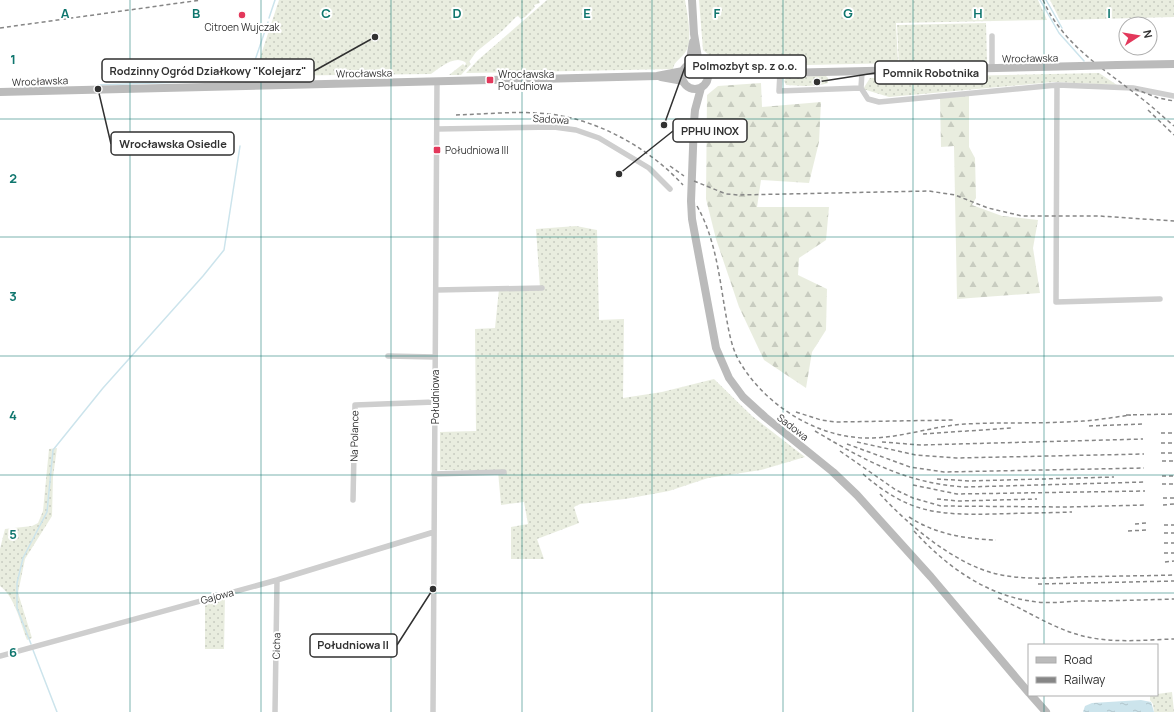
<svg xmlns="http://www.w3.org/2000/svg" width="1174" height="712" font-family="Manrope,sans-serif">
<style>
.grass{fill:url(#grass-dots)}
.forest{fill:url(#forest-firs)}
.water{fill:url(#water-ripples)}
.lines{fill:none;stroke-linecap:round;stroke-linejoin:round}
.stream{stroke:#cce4ec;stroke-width:1.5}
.street{stroke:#cecece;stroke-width:5.5}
.secondary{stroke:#bbb;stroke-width:8}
.rail{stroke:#868686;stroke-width:1.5;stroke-dasharray:4 3;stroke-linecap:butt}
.secondary-bridge{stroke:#bbb;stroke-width:8}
.grid{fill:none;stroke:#0f766e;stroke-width:1;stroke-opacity:0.55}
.poi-dot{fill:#e3385b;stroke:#fff;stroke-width:1.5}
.labels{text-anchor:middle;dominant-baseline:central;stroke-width:4;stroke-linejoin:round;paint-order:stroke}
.poi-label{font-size:10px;fill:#313131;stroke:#fff;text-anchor:start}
.street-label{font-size:10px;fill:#313131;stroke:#fff}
.grid-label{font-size:13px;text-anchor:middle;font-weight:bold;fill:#0f766e;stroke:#fff;stroke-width:4;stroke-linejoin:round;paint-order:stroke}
.leader{fill:none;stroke:#313131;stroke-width:1.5}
.callout-dot{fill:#313131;stroke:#fff;stroke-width:1.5}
.callout{fill:#fff;stroke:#313131;stroke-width:1.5}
.callout-label{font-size:11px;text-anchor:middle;font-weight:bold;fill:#313131}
</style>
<defs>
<pattern id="grass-dots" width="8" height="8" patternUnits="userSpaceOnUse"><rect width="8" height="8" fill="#e9eddf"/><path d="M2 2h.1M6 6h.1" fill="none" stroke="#c8ccc0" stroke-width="1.8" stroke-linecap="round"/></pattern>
<pattern id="forest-firs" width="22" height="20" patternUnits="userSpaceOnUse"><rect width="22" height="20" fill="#e9eddf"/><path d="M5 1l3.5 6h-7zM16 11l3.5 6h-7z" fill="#c8ccc0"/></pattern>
<pattern id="water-ripples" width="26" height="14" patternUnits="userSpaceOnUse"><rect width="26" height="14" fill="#cce4ec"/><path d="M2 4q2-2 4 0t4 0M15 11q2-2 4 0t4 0" fill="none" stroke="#b0c4cb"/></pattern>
</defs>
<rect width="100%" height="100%" fill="#fff"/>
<path class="grass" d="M279,0H539L540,3L534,5L535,7L525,17L521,19L518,16L516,17L502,31L476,52L469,62L471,64L461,75H449L463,64L465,66L466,63C455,54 440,68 431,74L254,76Z
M547,0H685C687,12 693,41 686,51C682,58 674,61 673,69L466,73L478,60Z
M699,0H1038L1047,20L896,23L898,63L720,67V64L703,50Z
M1050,0H1174V17L1060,20Z
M986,23L987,63L899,67L897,25Z
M1099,73L1117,85L1054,82L889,97L863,89L870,78Z
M826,76L828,78V83C816,87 799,86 786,85L784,81L787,77Z
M576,226L597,230L599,320L624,319L623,398L662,392L714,379L752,416L805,457L761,470L708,478L669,491L625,499L580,504L574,507L579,523L537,539L544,559H511V527L528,524L524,502L501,505L498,471L440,470V432L476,431L475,329L495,328L499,289L540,288L536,229Z
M57,448L53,477L52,516L25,559L18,593L32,638L27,640C20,622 15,597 0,586V549L5,529L32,526L38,523L43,511L49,449Z
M225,596L224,649H205V602Z
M1172,692L1174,712H1154L1153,704L1150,700V695Z"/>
<path class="forest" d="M761,83L762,107L821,102L819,142L809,183L761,180L757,207H829L826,240L799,258L798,275L827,289L826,330L812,352L806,388L764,360L739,307L716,239L706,199L707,95L718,86Z
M969,96V147L975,158L976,198L972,205L1002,216L1038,220L1033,248L1040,293L957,299L954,146L941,147L940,98Z"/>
<path class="water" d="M1141,700L1151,702L1154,712H1083L1085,706L1092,703Z"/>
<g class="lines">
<path class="stream" d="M1040,0L1059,33L1084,61
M1046,0L1062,28
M269,18L275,0
M250,75L268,22
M59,85H68
M98,85L242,80L250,76L253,79H274
M38,86H49
M21,87L29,86
M31,644L17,608V583L23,558L47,512L53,450L103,388L203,276L224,250L240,146
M33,650L57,712"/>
<path class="street" d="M992,36V69
M780,73L779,91L861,88L862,72
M1057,85L1056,302L1160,299
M861,88L868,99L879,102L1057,85L1133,88L1174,96
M437,129L554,127L576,130L599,138L649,168L670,189
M436,290L542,288
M388,356L435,357
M434,474L504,472
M353,500L355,405L435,402
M0,656L277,580L434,532
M275,712L277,580
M433,712L437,81"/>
<path class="secondary" d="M692,0L694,34L699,64
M682 76a13 13 0 1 1 26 0a13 13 0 1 1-26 0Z
M689,65L693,42
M1117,65L1174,64
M708,73H780L1081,66
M661,77L683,81
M701,88L695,110L694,122L691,201L692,219L716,348L729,378L743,397L765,417L833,472L857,495L931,577L1029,693
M0,92L657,76L683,71
M1031,695L1046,712"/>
<path class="rail" d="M1043,0C1063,45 1104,69 1141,98C1153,107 1163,117 1174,126
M0,28L201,0
M1135,89L1158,98L1174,101
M1148,110L1174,135
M456,115C489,114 524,110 557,115C604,123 651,150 683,185
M670,166L684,176
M694,181L726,194L738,195L929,191L955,195L988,208L1022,216H1099L1174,221
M697,206C715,238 719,274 725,310C728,326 730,342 737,357C762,404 818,440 873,438C904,437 934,426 965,424C1004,422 1044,424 1083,421C1099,420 1115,417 1131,415
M796,412L821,420L836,422L954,420
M1126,415L1174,414
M1089,426L1143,424
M815,431C864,460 907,484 966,487L1145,482
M1161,433H1174
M923,434L1011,428
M857,442L916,455L956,458L1144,454
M882,442L921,445L1143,439
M1161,443H1174
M847,444L910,467L944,472L1144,468
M840,451L896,490L913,498L941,506L1067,507L1145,505
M1161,453H1174
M1162,461H1174
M863,474C909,514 938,515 996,514C1021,513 1047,513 1072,512
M1162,476H1174
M937,479L969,481L1114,477
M1162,484H1174
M913,485L957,494L1145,491
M880,494C908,525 956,565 997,574C1023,580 1050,578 1076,577C1109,576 1141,576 1174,575
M1163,498H1174
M937,499L959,501L1037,499
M1163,505L1174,504
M909,517C935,534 965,539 996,540
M1135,524L1146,523
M1164,525H1174
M914,531C945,565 984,594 1030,601C1046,604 1063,602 1079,601C1111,601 1142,600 1174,599
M1128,531L1146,530
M1164,533H1174
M1164,543H1174
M1164,553H1174
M1165,562L1174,561
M1038,584L1174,581
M998,598C1024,609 1049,626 1076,634C1107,644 1142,640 1174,639"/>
<path class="secondary-bridge" d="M1081,66L1117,65"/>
</g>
<path class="grid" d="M130,0V712M261,0V712M391,0V712M522,0V712M652,0V712M783,0V712M913,0V712M1044,0V645M0,119H1174M0,237H1174M0,356H1174M0,475H1174M0,593H1174M1044,695V712"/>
<g class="poi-dot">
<circle cx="242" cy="15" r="4"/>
<rect x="486" y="76" width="8" height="8" rx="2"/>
<rect x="433" y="146" width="8" height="8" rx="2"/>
</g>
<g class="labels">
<g class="poi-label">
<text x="242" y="27" text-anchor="middle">Citroen Wujczak</text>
<text x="498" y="74">Wrocławska<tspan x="498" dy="12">Południowa</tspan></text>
<text x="445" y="150">Południowa III</text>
</g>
<g class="street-label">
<text transform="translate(1030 58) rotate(-1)">Wrocławska</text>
<text transform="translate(364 73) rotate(-1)">Wrocławska</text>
<text transform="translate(40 81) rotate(-2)">Wrocławska</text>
<text transform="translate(551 119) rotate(4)">Sadowa</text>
<text transform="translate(435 397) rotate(-90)">Południowa</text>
<text transform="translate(793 427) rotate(38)">Sadowa</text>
<text transform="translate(354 436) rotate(-89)">Na Polance</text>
<text transform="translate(217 596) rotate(-15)">Gajowa</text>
<text transform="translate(276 646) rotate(-89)">Cicha</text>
</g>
</g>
<g class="grid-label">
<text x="65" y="18">A</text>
<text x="196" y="18">B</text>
<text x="326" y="18">C</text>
<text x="457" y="18">D</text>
<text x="587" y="18">E</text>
<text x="717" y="18">F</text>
<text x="848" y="18">G</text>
<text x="978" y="18">H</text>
<text x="1109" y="18">I</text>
<text x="13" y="64">1</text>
<text x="13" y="183">2</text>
<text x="13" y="301">3</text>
<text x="13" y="420">4</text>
<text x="13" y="539">5</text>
<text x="13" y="657">6</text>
</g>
<path class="leader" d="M664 125L685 67M375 37L314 71M817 82L875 73M619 174L673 131M98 89L111 144M433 589L397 645"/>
<g class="callout-dot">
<circle cx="664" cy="125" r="4"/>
<circle cx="375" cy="37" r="4"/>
<circle cx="817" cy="82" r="4"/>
<circle cx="619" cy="174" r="4"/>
<circle cx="98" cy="89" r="4"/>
<circle cx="433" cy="589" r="4"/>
</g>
<g class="callout">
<rect x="685" y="55" width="121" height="23" rx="4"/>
<rect x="102" y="59" width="212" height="23" rx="4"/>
<rect x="875" y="61" width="112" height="23" rx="4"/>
<rect x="673" y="119" width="74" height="23" rx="4"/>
<rect x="111" y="132" width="123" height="23" rx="4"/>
<rect x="310" y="634" width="87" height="23" rx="4"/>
</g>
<g class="callout-label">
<text x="745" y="70">Polmozbyt sp. z o.o.</text>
<text x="208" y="75">Rodzinny Ogród Działkowy "Kolejarz"</text>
<text x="931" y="77">Pomnik Robotnika</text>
<text x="710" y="135">PPHU INOX</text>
<text x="173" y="148">Wrocławska Osiedle</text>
<text x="353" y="649">Południowa II</text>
</g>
<rect x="1028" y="644" width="130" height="52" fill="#ffffff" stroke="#adadad"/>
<rect x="1036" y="657" width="20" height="6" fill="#bbbbbb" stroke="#adadad"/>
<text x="1064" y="664" font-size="12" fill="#313131">Road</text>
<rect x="1036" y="677" width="20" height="6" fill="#868686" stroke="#adadad"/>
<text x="1064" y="684" font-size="12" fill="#313131">Railway</text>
<g transform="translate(1138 36) rotate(78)"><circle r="19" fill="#ffffff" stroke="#adadad"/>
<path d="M0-3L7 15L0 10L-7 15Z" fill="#e3385b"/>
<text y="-6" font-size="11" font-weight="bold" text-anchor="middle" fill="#313131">N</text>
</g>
</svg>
